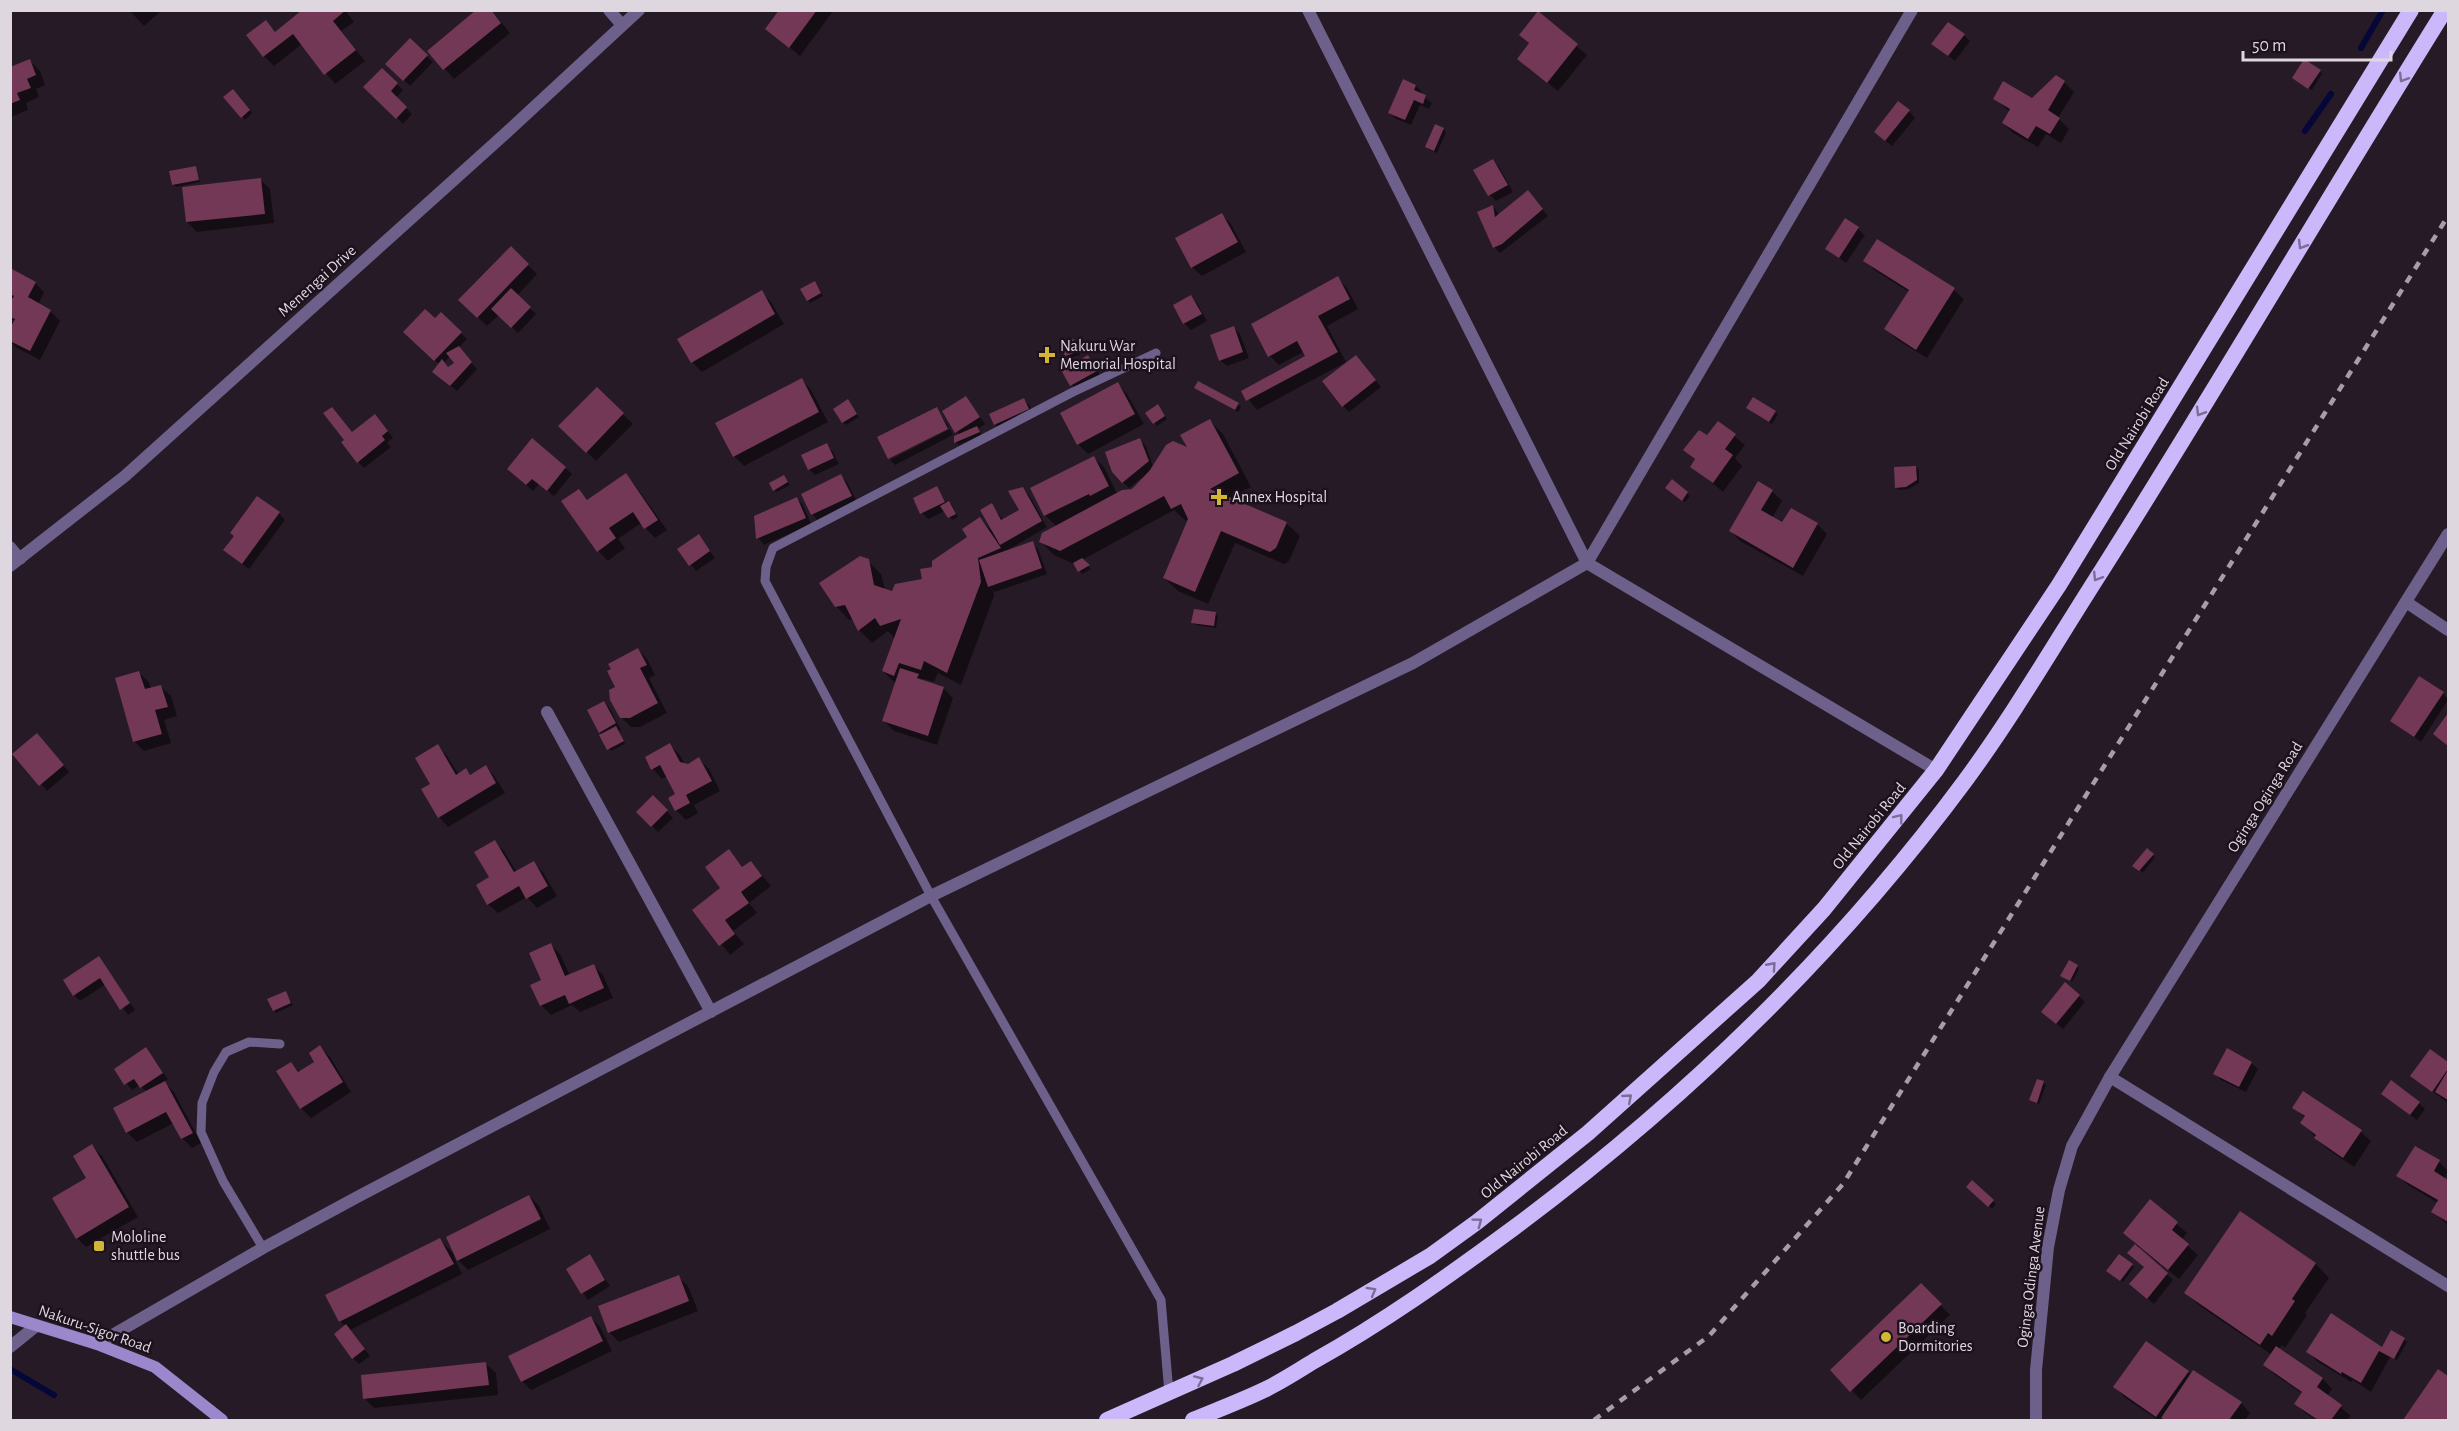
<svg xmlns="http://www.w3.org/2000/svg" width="2459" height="1431" font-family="'Alegreya Sans',sans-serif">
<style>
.shadow{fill:#0007;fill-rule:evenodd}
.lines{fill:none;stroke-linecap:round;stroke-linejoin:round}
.stream{stroke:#040737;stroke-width:6}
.building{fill:#723856}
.service{stroke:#6d618c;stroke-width:9}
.minor{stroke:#6d618c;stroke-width:12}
.tertiary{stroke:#6d618c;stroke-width:12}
.secondary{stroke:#9a87cc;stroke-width:12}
.trunk{stroke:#cab8fb;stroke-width:16}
.rail{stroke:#a69da7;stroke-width:4.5;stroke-dasharray:8 8;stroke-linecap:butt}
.oneway{stroke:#7c6d97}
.poi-dot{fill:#d3b635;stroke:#1c111d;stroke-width:2}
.labels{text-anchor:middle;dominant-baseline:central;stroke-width:5;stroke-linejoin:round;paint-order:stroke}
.street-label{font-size:16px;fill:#dfd7e0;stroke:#1c111d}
.poi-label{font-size:16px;fill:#dfd7e0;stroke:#1c111d;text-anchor:start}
</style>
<rect width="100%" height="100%" fill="#261a27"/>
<path class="shadow" d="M129,10H162L144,26Z
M345,10L354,22L341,31L365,61L335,84L302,44L274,66L264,56L266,22L276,33Z
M491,10L510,33L454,79L429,51Z
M781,10H834L800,56L767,29Z
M1538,13L1587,55L1558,91L1528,68L1530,44L1521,35Z
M1964,35L1970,41L1955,61L1940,50Z
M410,40L433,62L410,86L387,64Z
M30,61L40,71L45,85L36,89L39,97L26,103L28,110L11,117L10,69Z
M382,70L403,90L396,98L412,114L403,124L366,87Z
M2320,71L2322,74L2312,90L2296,80Z
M2064,82L2074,92L2058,118L2069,129L2061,143L2046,134L2038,147L2013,133L2003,123L2010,112L1995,99L2033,100Z
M1416,86L1422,92L1421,95L1432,103L1429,109L1420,105L1411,125L1396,119L1389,112Z
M233,91L252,113L245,120L226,98Z
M1909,111L1915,118L1892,146L1882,138Z
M1444,129L1446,132L1437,153L1430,150L1427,147Z
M1493,161L1499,167L1513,192L1496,201L1490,195Z
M196,167L200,182L176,187L173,184Z
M260,179L270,189L274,223L197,232L187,222Z
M1534,199L1548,216L1500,253L1494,247L1493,206L1500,216Z
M1221,214L1231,224L1246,252L1202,276L1192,267Z
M1846,220L1865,235L1846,263L1827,249Z
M1877,241L1954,290L1964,299L1927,358L1896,339L1886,329L1909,292L1874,270L1865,260Z
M511,248L537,274L517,296L536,314L518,333L499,315L487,326L460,300Z
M10,272L35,283L44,292L38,305L50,311L60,321L40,360L17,348L10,341V321L15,322L10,317V305L14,300L10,297Z
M1337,278L1347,288L1358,309L1327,326L1346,362L1257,410L1243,392L1307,356L1305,351L1279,365L1270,356Z
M817,285L823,296L810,303L808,300Z
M761,292L771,302L784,324L702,372L692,362Z
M1191,297L1197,303L1207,321L1191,330L1184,323Z
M441,314L467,339L458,348L477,369L457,391L440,378L439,364L405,332L435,320ZM450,356L456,363L449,368L444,363Z
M1234,328L1240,334L1249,358L1227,366L1220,360Z
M1073,340L1080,355L1069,358L1066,356Z
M1088,357L1102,378L1078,391L1072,385Z
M1362,363L1381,387L1349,412L1343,406Z
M802,380L811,390L828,422L744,466L734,456Z
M1118,384L1127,394L1144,424L1088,454L1078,444L1062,414Z
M1196,388L1238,404L1241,407L1238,412Z
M597,389L633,424L596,461L560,426Z
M966,397L985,424L978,429L982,435L958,445L956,442L960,435L957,432Z
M1024,400L1030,406L1034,415L1001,430L995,424Z
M850,404L859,417L846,425L843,422Z
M936,409L949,427L889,458L879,438Z
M1161,409L1167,419L1157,426L1148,414Z
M1751,411L1775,412L1778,414L1772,424Z
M1210,421L1223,434L1251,487L1229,498L1286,523L1300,536L1289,561L1284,564L1235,543L1208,604L1178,591L1164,578L1190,519L1186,521L1174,510L1082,560L1091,569L1082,574L1074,564L1054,555L1041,542L1057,527L1045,515L1032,489L1094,458L1104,467L1117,494L1132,491L1142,480L1141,478L1129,488L1123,482L1139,440L1146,446L1153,467L1190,450Z
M381,422L393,438L387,443L391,447L364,468L358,462L352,434Z
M1718,423L1745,445L1735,458L1742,466L1723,492L1692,466L1696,461L1685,450L1707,438Z
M950,429L953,435L895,465L890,460Z
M826,445L832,451L839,464L815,475L809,469Z
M1916,467L1919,470V483L1909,489L1899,490L1896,487Z
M565,468L572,474L554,496L539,484L533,491L515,475Z
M626,475L635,485L667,530L655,538L641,523L618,539L625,548L608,561L598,551L579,491L589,501Z
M784,476L790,485L777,492L774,490Z
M841,476L847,482L857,502L818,521L812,514Z
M1672,481L1690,496L1685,502L1670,490Z
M937,488L947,504L952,505L958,517L952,520L945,511L928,519L922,513Z
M1023,489L1029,495L1047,527L1008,550L1032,543L1038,549L1047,574L995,592L993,590L994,596L961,685L938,673L934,682L921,678L925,682L943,688L953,698L937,745L894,731L884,721L896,684L883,671L895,639L888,631L872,643L859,630L853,619L849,620L836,606L868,561L881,574L885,590L893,593L924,581L934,568L969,538L980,519L992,531V505L1003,520L1021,510Z
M1772,491L1782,501L1772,518L1783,524L1791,510L1818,525L1827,534L1803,576L1740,541L1731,531Z
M797,499L803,505L811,524L764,545L758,538L755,517Z
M279,513L285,520L249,569L231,556Z
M698,536L715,558L696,571L679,549Z
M1215,613L1218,616L1216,628L1196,625L1193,623Z
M638,649L647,659L655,675L649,678L667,713L640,727H631L621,717L617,687Z
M139,673L149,682L151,689L161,687L171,696L177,716L164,720L171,743L144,751L134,741Z
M2443,693L2448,700L2421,742L2392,721Z
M604,702L610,709L621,730L619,731L625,744L611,751L600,732Z
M43,741L69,772L47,791L14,754Z
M670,745L680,755L685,765L699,759L709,769L720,791L694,805L698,813L686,820L676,810L677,795L667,776L662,779L653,769Z
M438,746L447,756L459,775L466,770L471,776L486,767L495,777L505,793L448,827L439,817L432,785Z
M653,797L673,818L658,832L638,812Z
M495,842L504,851L517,873L533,863L543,872L557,896L537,908L527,897L498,913L488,904Z
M2147,850L2155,857L2143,873L2134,865Z
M729,851L744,868L751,863L771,886L749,903L757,913L733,931L744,944L730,955L694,910L722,888Z
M551,945L560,954L570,976L593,965L603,975L613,998L580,1012L572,1005L551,1015L541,1005L543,981Z
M99,958L135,1010L128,1015L106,984L80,1001L74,995Z
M2077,966L2079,969L2072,982L2062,976Z
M286,992L293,1005L276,1013L274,1010Z
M2079,996L2085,1002L2063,1029L2049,1018Z
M320,1047L330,1057L351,1092L311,1118L301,1108L291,1064L300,1072L316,1062Z
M146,1049L168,1079L164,1082L174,1092L201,1143L192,1148L182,1138L174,1123L137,1142L127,1132L115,1109L146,1092L140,1085L132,1090L116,1070Z
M2430,1051L2448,1064V1103L2412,1076Z
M2251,1063L2258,1069L2246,1092L2221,1080L2215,1074Z
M2043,1083L2046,1085L2039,1104L2031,1100Z
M2304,1093L2361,1132L2371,1141L2354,1167L2326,1148L2302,1123L2305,1118L2294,1107Z
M2383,1094L2419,1103L2425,1109L2417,1120Z
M92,1146L102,1156L138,1217L86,1247L77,1238Z
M2439,1162L2448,1171L2444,1179L2448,1181V1225L2433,1212L2438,1203L2408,1185L2398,1176Z
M1973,1183L1996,1204L1992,1209L1968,1187Z
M529,1196L539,1206L550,1229L468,1270L453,1255L462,1274L350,1330L370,1356L359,1364L353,1358L346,1327L340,1321L440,1240L455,1255Z
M2150,1201L2187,1233L2181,1240L2198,1255L2179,1279L2140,1247L2138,1249L2173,1280L2154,1304L2137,1290L2145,1267L2129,1253L2137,1245L2125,1233Z
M2241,1214L2316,1264L2329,1278L2305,1313L2307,1315L2285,1348L2282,1345L2279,1349L2323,1379L2332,1389L2327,1396L2351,1416L2347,1420H2316L2305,1413L2296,1404L2303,1394L2275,1375L2265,1365L2272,1355L2200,1306L2186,1293Z
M590,1256L610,1286L588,1300L568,1270Z
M2132,1265L2134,1267L2123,1282L2111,1273Z
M678,1277L688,1286L698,1311L619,1342L609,1332Z
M1921,1285L1950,1315L1861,1400L1832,1370Z
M591,1317L600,1327L612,1351L531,1390L522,1381Z
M2404,1339L2407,1342L2397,1360L2390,1357L2371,1392L2353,1380L2351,1382L2318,1362L2308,1352L2382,1349Z
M486,1364L496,1373L498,1395L374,1408L364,1398Z
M2439,1371L2448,1378V1420H2405Z
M2188,1372L2241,1403L2250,1413L2245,1420H2158L2124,1397L2115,1387Z"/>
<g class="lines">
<path class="stream" d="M2361,48L2383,10
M2305,131L2331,94
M10,1369L54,1395"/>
</g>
<path class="building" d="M302,10H346L333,21L356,50L324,75L293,34L263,57L246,35L266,20L275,32Z
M476,10H491L501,23L443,70L427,51Z
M779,10H817L789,48L765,29Z
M1538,11L1578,44L1547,83L1517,59L1529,43L1519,35Z
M1948,22L1965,34L1948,56L1931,44Z
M410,38L428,55L403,81L385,64Z
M30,59L36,75L27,79L31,88L17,93L20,100L10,104V67Z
M2304,59L2321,70L2308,89L2292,78Z
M382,68L398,83L391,91L407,107L396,119L363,87Z
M2056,75L2065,81L2048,110L2060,118L2050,134L2036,126L2028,139L2002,123L2010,109L1993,99L2003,81L2032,98Z
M1403,79L1416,85L1414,90L1426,95L1423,104L1414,100L1405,120L1388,113Z
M233,89L250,110L241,118L223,97Z
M1898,101L1910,110L1885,141L1874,132Z
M1435,124L1444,128L1434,151L1425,147Z
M1493,159L1508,185L1488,196L1473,170Z
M196,166L199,180L172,185L169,171Z
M261,178L265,214L186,222L182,187Z
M1528,190L1543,209L1502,244L1493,248L1477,212L1493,205L1495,217Z
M1222,213L1238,242L1191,268L1175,238Z
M1845,218L1859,227L1839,258L1825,249Z
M1877,239L1955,288L1916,350L1884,329L1909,290L1863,261Z
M511,246L529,264L477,318L458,300Z
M10,268L36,282L28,297L51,310L30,351L10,341V328L15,319L10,317V302L14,296L10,294Z
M1338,276L1350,299L1318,316L1338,352L1246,401L1241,391L1305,356L1297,341L1268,357L1251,324Z
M815,281L821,293L807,301L800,289Z
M511,288L531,307L511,328L491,309Z
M762,290L775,314L691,363L677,339Z
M1191,295L1202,314L1183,324L1173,305Z
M425,309L435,318L441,312L462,332L434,361L403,332Z
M1234,326L1243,352L1219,361L1210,335Z
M1074,339L1078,352L1065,356L1061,343Z
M459,346L472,362L450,386L432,372L442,359L448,367L454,363L446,353Z
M1088,355L1097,371L1070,386L1061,370Z
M1356,355L1376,380L1342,407L1322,381Z
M802,378L819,412L733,457L715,423Z
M1198,381L1239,403L1235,410L1194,388Z
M1118,382L1135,414L1077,445L1060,413Z
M597,387L624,413L586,453L558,426Z
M966,396L980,417L955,433L942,411Z
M1753,397L1776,411L1769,422L1746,408Z
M1024,398L1029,409L994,425L989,414Z
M848,399L857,414L842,423L833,409Z
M1158,404L1165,416L1153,424L1145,413Z
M332,407L352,432L375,414L388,431L382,436L385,440L357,463L341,442L344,440L323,413Z
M937,407L948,429L888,459L877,437Z
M1210,419L1239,473L1210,489L1287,522L1276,548L1270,552L1221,531L1195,592L1163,578L1188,519L1181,504L1171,509L1164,496L1060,551L1039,542L1042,533L1122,490L1132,489L1150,470L1166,445L1173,441L1187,447L1180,435Z
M1718,421L1736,434L1725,449L1733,455L1713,483L1690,467L1695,459L1683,450L1699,430L1707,435Z
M977,426L980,432L954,443V436Z
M532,438L566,467L547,491L532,479L526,485L507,469Z
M1140,438L1149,461L1122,483L1112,472L1105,452Z
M827,443L834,458L808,470L801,455Z
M1094,456L1109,486L1090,496L1089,494L1044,516L1030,488Z
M1916,466L1917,480L1906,487L1895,488L1894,467Z
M626,473L658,520L644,529L633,512L609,528L616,538L597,552L561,501L579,489L587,500Z
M841,474L852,496L811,515L801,494Z
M784,475L788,482L773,491L769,483Z
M1672,479L1688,492L1682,501L1665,488Z
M1758,481L1773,490L1761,510L1782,522L1791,508L1818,523L1793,568L1729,531Z
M937,486L945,502L920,514L913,498Z
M1023,487L1042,521L1000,545L980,510L992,503L1001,520L1019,510L1008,491Z
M257,496L280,512L242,564L223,550L234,536L230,533Z
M797,497L806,518L756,539L754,516Z
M949,501L956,514L948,518L940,506Z
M980,517L1001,548L978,558L981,582L947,673L924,661L921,670L899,663L894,676L882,671L901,619L880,626L875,618L858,631L845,605L835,607L819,583L860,556L869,559L874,585L892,591L895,584L922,579L920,569L932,567V561L967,537L962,529Z
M699,534L710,551L689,566L677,549Z
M1033,541L1042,568L988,587L979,560Z
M1082,558L1090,565L1078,572L1073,563Z
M1194,609L1216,612L1214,626L1191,623Z
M638,648L647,665L640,668L658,703L630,718H620L610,700L609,690L615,687L607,671L611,669L608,664Z
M900,668L919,674L917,678L944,687L928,736L882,721Z
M139,671L145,689L161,685L168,707L155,710L162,734L133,742L115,678Z
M2419,676L2444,692L2414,737L2390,721Z
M604,701L616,723L599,733L587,710Z
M2448,713V746L2433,734Z
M616,726L624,741L607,750L599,735Z
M37,733L64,765L39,786L12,754Z
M670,743L680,762L688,764L699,757L712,781L686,795L690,803L675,811L668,798L675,794L660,765L651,770L645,757Z
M438,744L456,775L466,768L470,775L486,765L496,783L438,818L421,789L430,784L415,758Z
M653,795L668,810L651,827L636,812Z
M495,840L514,872L534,861L548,886L526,899L519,886L487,905L476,885L489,877L474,852Z
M2147,848L2154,854L2139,871L2132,866Z
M729,849L742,867L751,861L762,876L741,892L749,903L725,920L735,934L719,946L692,910L720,888L705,867Z
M551,943L565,976L594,964L604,988L569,1004L565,995L540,1006L530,985L541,980L529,953Z
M99,956L130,1003L120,1010L100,978L73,996L63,980Z
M2069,960L2078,965L2070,981L2060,976Z
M2065,982L2080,995L2056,1024L2041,1012Z
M286,991L291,1003L273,1011L267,999Z
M320,1045L343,1082L300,1109L276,1071L291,1062L298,1072L314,1062L309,1053Z
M146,1047L163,1073L140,1088L134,1079L124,1085L114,1069Z
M2227,1048L2252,1062L2239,1087L2213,1074Z
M2430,1049L2448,1062V1069L2432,1092L2410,1076Z
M2448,1070V1100L2435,1092Z
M2037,1079L2044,1081L2037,1103L2029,1100Z
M2391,1080L2420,1102L2410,1115L2381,1094Z
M165,1081L193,1133L181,1139L166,1112L126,1133L113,1108Z
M2303,1091L2362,1130L2343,1158L2314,1138L2316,1135L2300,1123L2305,1116L2292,1108Z
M92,1144L129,1207L76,1239L52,1198L86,1178L73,1156Z
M2415,1146L2440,1160L2434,1171L2448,1180V1222L2431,1212L2438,1200L2396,1176Z
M1972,1180L1994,1200L1988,1207L1966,1187Z
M529,1195L541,1219L457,1261L446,1237Z
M2150,1199L2178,1222L2172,1230L2189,1244L2168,1270L2123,1233Z
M2240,1211L2316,1263L2292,1299L2295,1301L2272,1336L2268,1333L2260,1345L2184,1293Z
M440,1238L454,1264L339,1322L325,1295Z
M2135,1244L2168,1273L2147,1299L2129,1284L2144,1267L2127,1253Z
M590,1254L605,1280L581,1294L566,1269Z
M2119,1254L2133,1264L2120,1281L2106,1271Z
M679,1275L689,1301L608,1333L598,1306Z
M1921,1283L1942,1304L1850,1392L1830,1370Z
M2331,1313L2382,1347L2391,1330L2405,1338L2394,1359L2379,1351L2361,1383L2342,1372L2341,1374L2306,1352Z
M591,1316L603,1341L521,1382L508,1356Z
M346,1324L365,1349L352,1359L334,1334Z
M2146,1341L2189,1371L2156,1417L2113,1387Z
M2276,1346L2323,1378L2317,1387L2342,1405L2331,1420H2318L2294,1404L2302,1392L2263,1365Z
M486,1362L489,1385L363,1399L361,1375Z
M2438,1369L2448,1376V1420H2403Z
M2193,1370L2242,1402L2229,1420H2166L2161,1418Z"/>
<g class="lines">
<path class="service" d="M1156,353L1073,392L773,548L766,567L765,581L931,896L1161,1300L1169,1393
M263,1248L223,1181L201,1132L202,1103L214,1072L226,1052L249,1042L280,1044"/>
<path class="minor" d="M609,10L622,25
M1308,10L1587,563L1936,770
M10,547L20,559
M10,566L125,476L506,133L639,10
M2406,602L2448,630
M547,712L711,1012
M97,1344L263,1248L361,1195L931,896L1413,663L1587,563L1912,10
M10,1347L36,1326
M2036,1420V1370L2048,1247L2059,1190L2072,1146L2110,1077L2448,1286"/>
<path class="tertiary" d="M2110,1077L2448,534"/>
<path class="secondary" d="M10,1317L97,1344L155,1367L222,1420"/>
<path class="trunk" d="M1107,1420L1233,1364L1296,1333L1337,1311L1430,1256L1477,1222L1588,1133L1758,981L1824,909L1936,770L2059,585L2411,10
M1193,1420C1217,1410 1241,1401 1264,1390C1281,1382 1298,1371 1314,1361C1384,1322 1450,1275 1515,1227C1684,1101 1839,951 1965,781C2015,713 2057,640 2102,570C2219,385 2329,196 2445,10"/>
<path class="rail" d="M1594,1420L1709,1336L1843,1184L2448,216"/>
</g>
<defs><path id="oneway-chevron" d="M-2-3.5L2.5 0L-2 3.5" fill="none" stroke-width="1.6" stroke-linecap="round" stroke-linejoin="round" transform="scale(1.5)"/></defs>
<g class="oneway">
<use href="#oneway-chevron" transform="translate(2403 78) rotate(122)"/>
<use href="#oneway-chevron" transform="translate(2302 245) rotate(121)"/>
<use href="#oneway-chevron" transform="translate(2200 412) rotate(121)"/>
<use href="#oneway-chevron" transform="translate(2097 577) rotate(122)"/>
<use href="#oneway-chevron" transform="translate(1899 818) rotate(-52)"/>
<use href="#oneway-chevron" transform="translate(1772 966) rotate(-48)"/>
<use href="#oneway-chevron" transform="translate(1628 1098) rotate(-41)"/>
<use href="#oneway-chevron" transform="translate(1478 1222) rotate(-37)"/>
<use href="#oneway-chevron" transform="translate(1372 1291) rotate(-30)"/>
<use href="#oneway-chevron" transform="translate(1199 1380) rotate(-24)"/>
</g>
<g class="poi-dot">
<path d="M1044 346h6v6h6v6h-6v6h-6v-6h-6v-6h6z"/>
<path d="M1216 488h6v6h6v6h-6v6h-6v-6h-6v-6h6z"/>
<rect x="93" y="1240" width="12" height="12" rx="3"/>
<circle cx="1886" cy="1337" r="6"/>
</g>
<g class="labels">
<g class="street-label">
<text transform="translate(317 281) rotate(-42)">Menengai Drive</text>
<text transform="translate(2137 424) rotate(-58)">Old Nairobi Road</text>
<text transform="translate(2265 797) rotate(-58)">Oginga Oginga Road</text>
<text transform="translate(1869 826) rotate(-51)">Old Nairobi Road</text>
<text transform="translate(1524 1162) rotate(-39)">Old Nairobi Road</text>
<text transform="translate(2031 1277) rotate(-83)">Oginga Odinga Avenue</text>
<text transform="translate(95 1329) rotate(19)">Nakuru-Sigor Road</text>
</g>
<g class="poi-label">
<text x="1060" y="346">Nakuru War<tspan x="1060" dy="18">Memorial Hospital</tspan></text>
<text x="1232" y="497">Annex Hospital</text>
<text x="111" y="1237">Mololine<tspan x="111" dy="18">shuttle bus</tspan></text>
<text x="1898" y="1328">Boarding<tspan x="1898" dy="18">Dormitories</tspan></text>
</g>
</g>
<rect width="2459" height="1431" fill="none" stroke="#dfd7e0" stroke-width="24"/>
<path d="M2243 51v9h148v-9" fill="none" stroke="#dfd7e0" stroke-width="3"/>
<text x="2252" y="51" font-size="18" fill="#dfd7e0" stroke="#1c111d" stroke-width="4.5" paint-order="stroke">50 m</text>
</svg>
